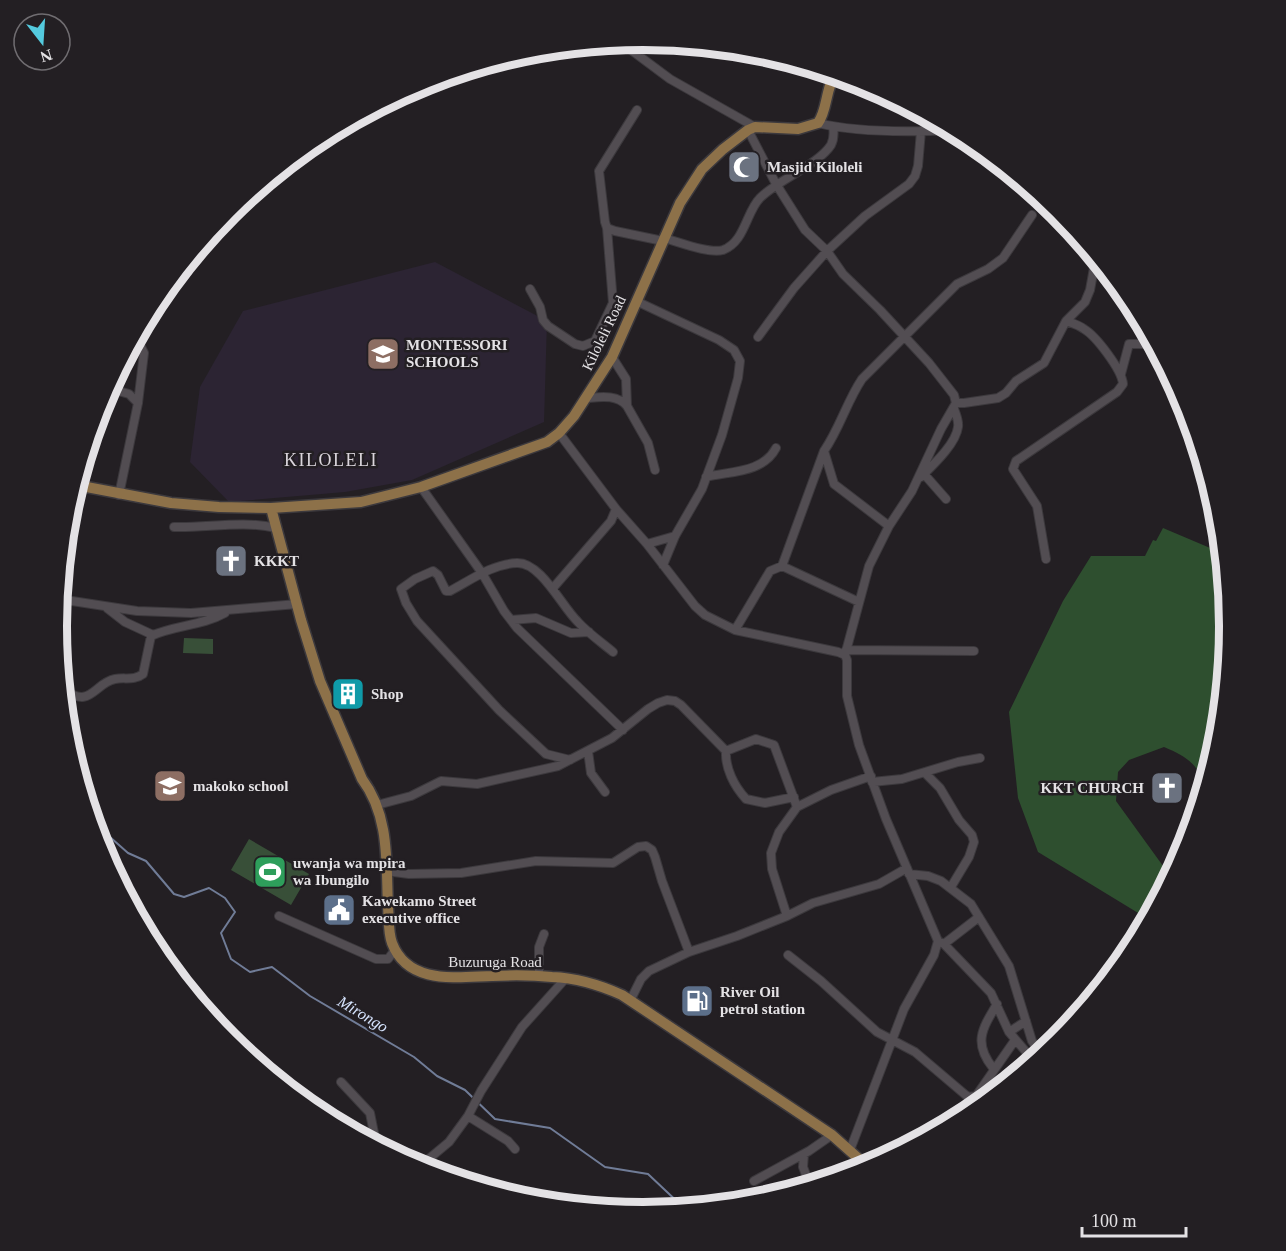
<svg xmlns="http://www.w3.org/2000/svg" width="1286" height="1251" font-family="'Times New Roman',serif">
<style>
.education{fill:#2c2433}
.green{fill:#384f38}
.forest{fill:#2e4f2f}
.lines{fill:none;stroke-linecap:round;stroke-linejoin:round}
.stream{stroke:#707c97;stroke-width:2}
.minor-casing{stroke:#3c393d;stroke-width:10}
.major-casing{stroke:#3c393d;stroke-width:13}
.minor{stroke:#524d52;stroke-width:8}
.major{stroke:#8d7149;stroke-width:10}
.labels{text-anchor:middle;dominant-baseline:central;stroke-width:5;stroke-linejoin:round;paint-order:stroke}
.poi-label{font-size:15px;font-weight:bold;fill:#e4e2e5;stroke:#231f23;text-anchor:start}
.street-label{font-size:15px;fill:#e4e2e5;stroke:#231f23}
.water-label{font-size:16px;font-style:italic;fill:#d6e4fe;stroke:#231f23}
.quarter-label{font-size:18px;letter-spacing:1.5px;fill:#dad5db;stroke:#231f23}
.rim{fill:none;stroke:#e4e2e5;stroke-width:8}
</style>
<rect width="100%" height="100%" fill="#231f23"/>
<path class="education" d="M435,262L547,321L544,422L412,480L345,492L229,502L190,462L200,387L243,311Z"/>
<path class="green" d="M184,638L213,639V654L183,653Z
M249,839L309,874L291,905L231,870Z"/>
<path class="forest" d="M1163,528L1222,553L1229,626L1218,740L1205,785C1196,762 1185,756 1164,747L1129,760L1118,772L1116,801L1171,877L1148,919L1038,852L1018,798L1009,712L1063,601L1091,556H1145L1153,540L1156,541Z"/>
<g class="lines">
<path class="stream" d="M93,822L128,853L146,861L174,894L184,897L209,888L225,898L235,912L221,933L231,959L250,972L272,967L310,996L414,1057L437,1076L465,1090L495,1119L550,1128L605,1167L648,1174L684,1208"/>
<defs>
<path id="minor" d="M619,41L670,79L755,127
M754,50L781,57
M637,110L599,171L605,222L607,228L615,231L663,241
M818,123C858,133 913,132 954,130
M748,130L776,184L805,230L827,251L843,274L880,310L929,363L954,395L956,403L941,429L912,491L889,526L869,566L845,655
M664,238C679,242 709,254 723,250C745,242 746,212 760,198C779,179 818,165 831,145C834,139 834,133 833,127
M530,289L540,307L543,320L548,326L575,344L583,346L595,341L613,303L607,228
M636,301L719,340L734,350L740,361L738,378L722,435L702,489L675,536L663,565
M758,337L794,288L827,251L865,216L909,184L915,176L918,166L921,131
M612,357L626,379L627,406L648,443L655,470
M1121,374L1129,344H1154
M108,388L129,394L138,403
M587,398C600,397 617,394 627,406
M956,403H964L998,398L1006,393L1016,381L1044,363L1066,321L1085,302L1090,290L1096,257
M559,433L616,509L647,544L695,606L705,615L735,630L838,652L845,655L847,660V696L859,745L886,819L938,941L934,955L904,1009L850,1150
M824,451L834,484L889,526
M924,474L946,499
M706,477C731,471 763,473 776,448
M921,477C932,466 956,444 958,427C959,421 956,414 954,409
M421,487L482,573L504,611L517,628L623,730
M119,495L138,403L144,353L141,347L132,343
M174,527C208,528 243,520 276,528
M647,544L675,536
M1046,559L1037,506L1013,469L1016,461L1117,392L1123,384C1122,370 1096,336 1084,329C1079,325 1072,323 1066,321
M782,566L824,451C840,428 847,401 862,379L957,284L988,269L1003,258L1032,215
M553,588L611,521L616,509
M59,599L137,611L191,613L297,604
M107,608L125,622L153,635
M511,620L536,618L571,633L589,632
M735,630L770,571L782,566L859,602
M846,650L974,651
M63,689C91,710 94,683 115,679C125,677 134,681 143,674L151,636C175,625 202,626 225,613
M1223,689L1219,663L1222,652L1227,648
M588,751L591,773L605,792
M726,751C725,768 734,786 746,799L765,803L794,797
M570,760L546,754L499,710L417,621L406,603L401,589L415,579L433,571L438,575L446,591H450C471,580 492,564 517,563C541,562 562,607 578,622C588,633 601,642 613,652
M925,773L940,788L959,820L972,835L974,842L969,857L951,887
M872,782L902,779L958,762L980,758
M377,805L411,796L441,781L477,784L558,766L612,738L648,709L658,703L667,700L675,701L681,705L726,751L756,739L774,745L797,807
M386,871L409,874L461,873L536,861L613,863L638,847L646,846L652,850L655,857L662,881L689,952
M909,874L928,876L941,881L971,904L1009,966L1032,1041L1041,1054
M279,916L376,959H388L395,950
M787,916L772,869L771,853L779,832L797,807L831,790L871,776
M938,941L944,944L991,993L1009,1032L1033,1060
M944,944L979,917
M788,955L821,981L877,1032L915,1052L968,1097L976,1096L1015,1040
M539,976V947L544,934
M631,999L641,979L649,971L689,952L737,936L787,916L813,903L879,884L907,868
M1009,1032L1026,1021
M993,1068C973,1043 982,1029 997,1004
M341,1082L370,1113L375,1138L384,1149
M468,1116L508,1141L515,1149
M804,1154L803,1167L810,1185
M419,1167L449,1142L468,1116L481,1091L522,1027L566,978
M754,1181L809,1151L832,1135"/>
<path id="major" d="M76,485L171,503L219,507L271,508L361,502L421,487L547,442L559,433L574,416L612,357L680,203L702,169L722,150L748,130L755,127L798,129L818,123C828,109 825,88 836,74
M271,508L301,620L320,681L362,779C390,816 386,863 388,907C389,918 388,932 392,943C408,985 456,977 492,976C512,975 532,975 552,977C576,978 600,985 622,995L832,1135L868,1167"/>
</defs>
<use href="#minor" class="minor-casing"/>
<use href="#major" class="major-casing"/>
<use href="#minor" class="minor"/>
<use href="#major" class="major"/>
</g>
<defs>
<symbol id="mosque-square" viewBox="-11 -11 22 22"><rect x="-9" y="-9" width="18" height="18" rx="4" fill="#6b7280" stroke="#231f23"/><path d="M3.5-4.9A6 6 0 1 0 3.5 4.9A5 5 0 1 1 3.5-4.9Z" fill="#fff"/></symbol>
<symbol id="school-square" viewBox="-11 -11 22 22"><rect x="-9" y="-9" width="18" height="18" rx="4" fill="#8d6e63" stroke="#231f23"/><path d="M0-5L7-2L0 1L-7-2ZM-4 1L0 2.5L4 1V4Q0 6-4 4Z" fill="#fff"/></symbol>
<symbol id="church-square" viewBox="-11 -11 22 22"><rect x="-9" y="-9" width="18" height="18" rx="4" fill="#6b7280" stroke="#231f23"/><path d="M-1.2-6h2.4v3.5h3.3v2.4h-3.3V6h-2.4V-.1h-3.3v-2.4h3.3Z" fill="#fff"/></symbol>
<symbol id="building-square" viewBox="-11 -11 22 22"><rect x="-9" y="-9" width="18" height="18" rx="4" fill="#0f9aa8" stroke="#231f23"/><path d="M-4-6H4V6H1V3H-1V6H-4ZM-2.5-4.3h1.7v1.8h-1.7ZM.8-4.3h1.7v1.8H.8ZM-2.5-1h1.7V.8h-1.7ZM.8-1h1.7V.8H.8Z" fill="#fff"/></symbol>
<symbol id="stadium-square" viewBox="-11 -11 22 22"><rect x="-9" y="-9" width="18" height="18" rx="4" fill="#2e9e5b" stroke="#231f23"/><path d="M0-5a6.5 5 0 1 0 0 10a6.5 5 0 1 0 0-10ZM-3.5-1.8h7v3.6h-7Z" fill="#fff"/></symbol>
<symbol id="civic-square" viewBox="-11 -11 22 22"><rect x="-9" y="-9" width="18" height="18" rx="4" fill="#5c6f8a" stroke="#231f23"/><path d="M-.6-6.5H3V-4.5H.6V-3L4-1V1h2V6H-6V1h2V-1L-.6-3ZM-1.2 2.5V6h2.4V2.5Z" fill="#fff"/></symbol>
<symbol id="fuel-square" viewBox="-11 -11 22 22"><rect x="-9" y="-9" width="18" height="18" rx="4" fill="#5c6f8a" stroke="#231f23"/><path d="M-5.5-6h7V0h2V4h1.3V-2.5L3-4.5l.8-.8L6-3V5H2.5V1h-1V6h-7ZM-4.2-4.7v3.2H.2V-4.7Z" fill="#fff"/></symbol>
</defs>
<g fill-rule="evenodd">
<use href="#mosque-square" x="725" y="148" width="38" height="38"/>
<use href="#school-square" x="364" y="335" width="38" height="38"/>
<use href="#church-square" x="212" y="542" width="38" height="38"/>
<use href="#building-square" x="329" y="675" width="38" height="38"/>
<use href="#school-square" x="151" y="767" width="38" height="38"/>
<use href="#church-square" x="1148" y="769" width="38" height="38"/>
<use href="#stadium-square" x="251" y="853" width="38" height="38"/>
<use href="#civic-square" x="320" y="891" width="38" height="38"/>
<use href="#fuel-square" x="678" y="982" width="38" height="38"/>
</g>
<g class="labels">
<g class="poi-label">
<text x="767" y="167">Masjid Kiloleli</text>
<text x="406" y="345">MONTESSORI<tspan x="406" dy="17">SCHOOLS</tspan></text>
<text x="254" y="561">KKKT</text>
<text x="371" y="694">Shop</text>
<text x="193" y="786">makoko school</text>
<text x="1144" y="788" text-anchor="end">KKT CHURCH</text>
<text x="293" y="863">uwanja wa mpira<tspan x="293" dy="17">wa Ibungilo</tspan></text>
<text x="362" y="901">Kawekamo Street<tspan x="362" dy="17">executive office</tspan></text>
<text x="720" y="992">River Oil<tspan x="720" dy="17">petrol station</tspan></text>
</g>
<g class="street-label">
<text transform="translate(604 333) rotate(-64)">Kiloleli Road</text>
<text x="495" y="962">Buzuruga Road</text>
</g>
<g class="water-label">
<text transform="translate(363 1014) rotate(31)">Mirongo</text>
</g>
<g class="quarter-label">
<text x="331" y="460">KILOLELI</text>
</g>
</g>
<path d="M0 0H1286V1251H0ZM67 626a576 576 0 1 1 1152 0a576 576 0 1 1-1152 0Z" fill="#231f23" fill-rule="evenodd"/>
<path class="rim" d="M67 626a576 576 0 1 1 1152 0a576 576 0 1 1-1152 0Z"/>
<g transform="translate(42 42) rotate(163)"><circle r="28" fill="#231f23" stroke="#706d71" stroke-width="1.5"/>
<path d="M0-4.5L10 22L0 15L-10 22Z" fill="#54cade"/>
<text y="-9" font-size="16" font-weight="bold" text-anchor="middle" fill="#e4e2e5">N</text>
</g>
<path d="M1082 1227v9h104v-9" fill="none" stroke="#e4e2e5" stroke-width="3"/>
<text x="1091" y="1227" font-size="18" fill="#e4e2e5" stroke="#231f23" stroke-width="4.5" paint-order="stroke">100 m</text>
</svg>
